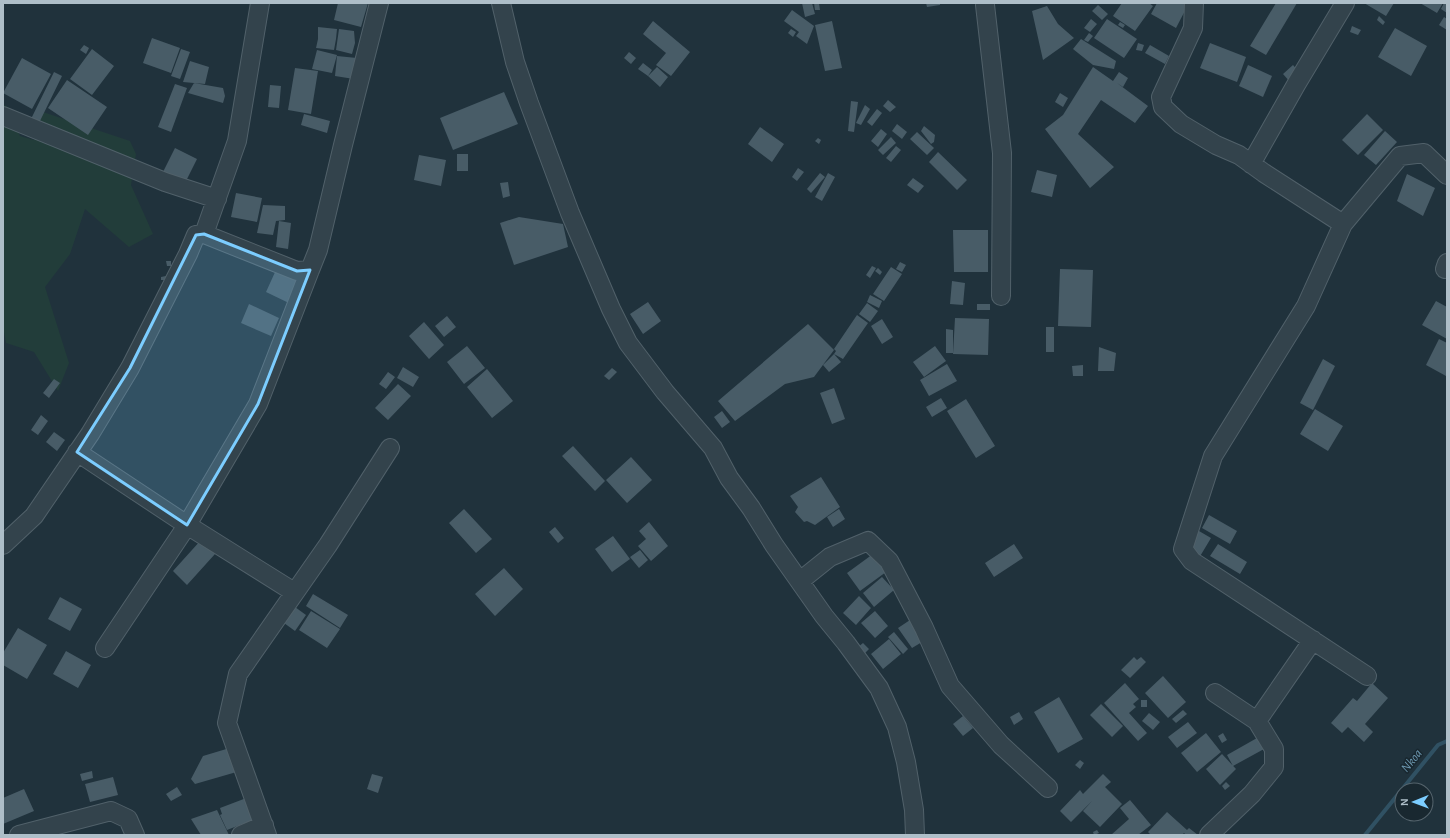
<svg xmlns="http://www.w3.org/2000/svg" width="1450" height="838" font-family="'Alegreya Sans',sans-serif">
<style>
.green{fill:#223d3a}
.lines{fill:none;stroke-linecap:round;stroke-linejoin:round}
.stream{stroke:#305163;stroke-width:4}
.building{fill:#485c67}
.minor-casing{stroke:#51616a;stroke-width:20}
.minor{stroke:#33434c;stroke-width:18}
.marked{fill:#7ccdff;fill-opacity:0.2;stroke:#7ccdff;stroke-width:3;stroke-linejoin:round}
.labels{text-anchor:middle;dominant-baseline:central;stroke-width:3;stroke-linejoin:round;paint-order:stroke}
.water-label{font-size:13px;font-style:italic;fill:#6c97af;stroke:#192830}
</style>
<rect width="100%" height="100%" fill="#20323c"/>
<path class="green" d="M3,104L9,108L20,136L34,140L37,110L130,141L136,154L131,185L153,234L129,247L85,209L70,254L45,287L69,363L58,391L34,352L6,343L3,327Z"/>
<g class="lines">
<path class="stream" d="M1365,835L1438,745L1447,741"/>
</g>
<path class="building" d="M338,3H368L361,27L334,20Z
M802,3H812L815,14L805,17Z
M814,3H819L820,10H815Z
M926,3H940V5L927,7Z
M1122,3H1149L1153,6L1135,31L1113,16Z
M1157,3H1189L1176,28L1151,14Z
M1276,3H1297L1266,55L1250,46Z
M1364,3H1394L1386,16Z
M1420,3H1443L1437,13Z
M1444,3H1447V13L1441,9Z
M1098,5L1108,14L1102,20L1092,11Z
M1047,6L1058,24L1074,38L1043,60L1032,11Z
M792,10L814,26L807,44L796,36L799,32L784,21Z
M1379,16L1385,22L1383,25L1377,20Z
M1444,17L1447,19V30L1439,25Z
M1091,19L1097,24L1090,32L1084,28Z
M1107,19L1137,39L1124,58L1094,38Z
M653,21L690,52L671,76L656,65L666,53L643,34Z
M832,21L842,68L825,71L815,25Z
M1120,22L1125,25L1123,28L1118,25Z
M1352,26L1361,30L1358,35L1350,32Z
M318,27L337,29L336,39L334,50L316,48L318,39Z
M1395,28L1427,46L1411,76L1378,57Z
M339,29L354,31L355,43L352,54L336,50Z
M791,29L796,32L793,37L788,33Z
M1089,33L1093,36L1088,42L1084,40Z
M152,38L180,48L171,73L143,63Z
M1081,39L1116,61L1114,69L1093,65L1073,49Z
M1138,43L1144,45L1142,51L1136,50Z
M1210,43L1246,57L1237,82L1200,68Z
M84,45L89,48L86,54L80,50Z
M1150,45L1169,56L1165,64L1145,53Z
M92,49L114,66L92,95L70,79Z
M181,49L190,52L180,79L171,76Z
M317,50L337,55L332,73L312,69Z
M629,52L636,58L631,64L624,58Z
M337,56L357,58L354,79L335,76Z
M22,58L51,74L32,109L3,93Z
M190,61L209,67L205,84L183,82Z
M643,63L652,70L648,76L638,69Z
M1248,65L1272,76L1263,97L1239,86Z
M1293,65L1300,73L1290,82L1283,74Z
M657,67L668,77L660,87L648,76Z
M1093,67L1113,81L1119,72L1128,78L1123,87L1117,83L1148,106L1135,123L1101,100L1078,134L1114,167L1090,188L1045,129L1063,115Z
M295,68L318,71L311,114L288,110Z
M54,72L62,76L39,123L31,119Z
M67,80L107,107L88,135L48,108Z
M194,83L223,88L225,96L223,103L188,93Z
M175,84L187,88L171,132L158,127Z
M270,85L281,86L279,108L268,107Z
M504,92L518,124L453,150L440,118Z
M1060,93L1068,98L1063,107L1055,102Z
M888,100L896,107L890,112L883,106Z
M851,101L858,102L854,132L848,131Z
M865,105L870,109L861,125L856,123Z
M877,109L882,113L872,126L867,122Z
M304,114L330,121L327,133L301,125Z
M1367,114L1383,130L1358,155L1342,140Z
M897,124L907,132L902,139L892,131Z
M924,126L935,135L934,142L931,144L921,131Z
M760,127L784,144L772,162L748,144Z
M881,129L887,134L878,147L871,141Z
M1385,131L1397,142L1376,165L1364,155Z
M917,132L934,148L927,155L910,139Z
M891,137L896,143L883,155L878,150Z
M818,138L821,140L819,144L815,141Z
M896,146L901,150L891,162L886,158Z
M175,148L197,159L185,183L163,172Z
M938,152L967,180L957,190L929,162Z
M457,154H468V171H457Z
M419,155L446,160L441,186L414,180Z
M798,168L804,172L797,181L792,177Z
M1037,170L1057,175L1052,197L1031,192Z
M820,173L825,177L811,193L807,189Z
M828,173L835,177L822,201L815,197Z
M1407,174L1435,188L1423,216L1397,201Z
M913,178L924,186L918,193L907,185Z
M508,182L510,196L503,198L500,183Z
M236,193L262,198L257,222L231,217Z
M263,205L285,206V220L276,221L273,235L257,233Z
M519,217L563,224L568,247L514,265L500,223Z
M279,221L291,223L288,249L276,247Z
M953,230H988V272H954Z
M166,261H171V266H167Z
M900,262L906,265L902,272L896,269Z
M872,266L876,268L870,278L866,275Z
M891,267L902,274L884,301L873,294Z
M878,268L882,272L880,275L875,271Z
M1060,269L1093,270L1091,327L1058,326Z
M276,270L304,282L293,305L266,292Z
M166,276L167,280H161V277Z
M952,281L965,283L963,305L950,304Z
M870,295L882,301L879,308L867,302Z
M1436,301L1447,307V339L1422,325Z
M648,302L661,321L643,334L630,314Z
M867,303L878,311L870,322L859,314Z
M249,304L279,318L271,336L241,323Z
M977,304H990V310H977Z
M857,315L868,323L843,359L834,354L836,351L834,349Z
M447,316L456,327L444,337L435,326Z
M955,318L989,319L988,355L953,354Z
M882,319L893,337L882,344L871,326Z
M424,322L444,345L429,359L409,336Z
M808,324L834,350L814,377L785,384L735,421L718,401Z
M1046,327H1054V352H1046Z
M946,329L953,330V353H946Z
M1439,339L1447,343L1446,376L1426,365Z
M467,346L485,368L464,384L447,362Z
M935,346L946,361L924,377L913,362Z
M1099,347L1116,353L1114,371H1098Z
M834,354L841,362L829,372L823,365Z
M1323,359L1335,366L1313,410L1300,403Z
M947,364L957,381L929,396L920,380Z
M1083,365V376H1073L1072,366Z
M403,367L419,377L413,387L397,378Z
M612,368L617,372L609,380L604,376Z
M487,369L513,401L492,418L467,387Z
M388,372L395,377L386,389L379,384Z
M54,379L60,383L49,398L43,393Z
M398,384L411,396L388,420L375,408Z
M834,388L845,419L832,424L820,393Z
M941,398L947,408L932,417L926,407Z
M966,399L995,446L976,458L947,411Z
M1315,409L1343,426L1328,451L1300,434Z
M722,411L730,422L722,428L714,417Z
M41,415L48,421L38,435L31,430Z
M54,432L65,440L57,451L46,442Z
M573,446L605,481L595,491L562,456Z
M631,457L652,480L627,503L606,480Z
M821,477L840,507L815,525L807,521L804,522L795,512L798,507L790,496Z
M464,509L492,539L476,553L449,523Z
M839,509L845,519L833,527L827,517Z
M1209,515L1237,531L1230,544L1202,528Z
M649,522L668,546L651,561L638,546L646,539L639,531Z
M555,527L564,538L558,543L549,532Z
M1199,531L1211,538L1199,558L1195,555L1192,543Z
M613,536L630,559L612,572L595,549Z
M201,540L215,554L187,585L173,571Z
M1014,544L1023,558L994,577L985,563Z
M1218,544L1247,562L1240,574L1210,556Z
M640,550L648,560L639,568L630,557Z
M873,554L886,572L860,591L847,573Z
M504,568L523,589L495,616L475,594Z
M882,577L894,590L874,607L863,593Z
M313,594L348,615L340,628L306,606Z
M859,596L871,608L856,625L843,613Z
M60,597L82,609L70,631L48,619Z
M295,607L306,615L295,631L284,623Z
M311,611L340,629L327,648L299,630Z
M875,611L888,626L875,638L861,623Z
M913,618L927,639L912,648L898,628Z
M18,628L47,645L27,679L3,665V653Z
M894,632L908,649L903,654L888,637Z
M889,639L901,654L883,669L871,654Z
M863,643L869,649L863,655L857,648Z
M66,651L91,665L78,688L53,674Z
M1134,657L1137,660L1141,657L1146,662L1130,678L1121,670Z
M1163,676L1186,702L1168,718L1145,693Z
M1125,683L1139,699L1133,704L1136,707L1129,713L1147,733L1138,741L1104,703Z
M1372,683L1388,698L1365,724L1373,732L1364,742L1348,727L1342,733L1331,723L1353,698L1357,701Z
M1059,697L1083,739L1058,753L1034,712Z
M1141,700H1147V707H1141Z
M1101,704L1123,726L1112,737L1090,715Z
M1183,710L1187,714L1176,723L1172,719Z
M1019,712L1023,719L1014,725L1010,717Z
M1149,713L1160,722L1153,730L1142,721Z
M963,716L973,728L963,736L953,724Z
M1188,722L1197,733L1177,748L1168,737Z
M1206,733L1221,752L1197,772L1181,753Z
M1223,733L1227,740L1222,743L1218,736Z
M1257,738L1264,749L1233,766L1227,755Z
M233,747L240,771L195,784L191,779L203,756Z
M1222,754L1236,769L1220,785L1206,769Z
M1080,760L1084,763L1080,769L1075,765Z
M92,771L93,778L82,781L80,774Z
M372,774L383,777L378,793L367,789Z
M1103,774L1111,782L1105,787L1122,804L1100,827L1083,811L1092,801L1071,822L1060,811L1080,790L1083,794Z
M113,777L118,795L90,802L85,784Z
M1226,782L1230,786L1225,790L1222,786Z
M177,787L182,795L171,801L166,794Z
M24,789L34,811L3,824V798Z
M249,797L258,818L227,830L220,815L222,814L220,808Z
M1130,800L1151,825L1138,835H1111L1129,819L1120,808Z
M217,810L229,835H201L191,819Z
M1167,812L1187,830L1189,828L1198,835H1186L1184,833L1182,835H1151L1148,832Z
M1097,830L1099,833L1094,835L1093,832Z"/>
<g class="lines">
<defs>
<path id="minor" d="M501,3L515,62L529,103L570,213L611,309L628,343L665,392L713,448L729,478L751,508L774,545L824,616L846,643L879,688L897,727L906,762L914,810L915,835
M1194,3L1193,28L1161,97L1163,107L1181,124L1216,145L1239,155L1264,173L1343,224
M985,5L1002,153L1001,296
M3,116L165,182L217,199
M1251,164L1297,83L1345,3
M204,234L237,141L260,3
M1445,269L1447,263
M77,452L187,525L294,592
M3,545L34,516L90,434L130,368L188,254L196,235L204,234L297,271L310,270L318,250L343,145L379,3
M800,581L830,557L868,541L889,561L924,628L950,686L1001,745L1048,788
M105,648L184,530L258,404L310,270
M1367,676L1192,561L1183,549L1213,456L1306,306L1343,224L1400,156L1424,153L1447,175
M1257,721L1313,640
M19,835L111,811L128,819L135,835
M241,835L264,825
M267,835L227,723L238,674L328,545L390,448
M1209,835L1252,794L1274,767V749L1257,721L1215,693"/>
</defs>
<use href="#minor" class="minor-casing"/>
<use href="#minor" class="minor"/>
</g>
<path class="marked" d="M204,234L297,271L310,270L258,404L187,525L77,452L130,368L196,235Z"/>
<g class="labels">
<g class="water-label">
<text transform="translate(1412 761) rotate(-51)">Nkoa</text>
</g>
</g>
<rect width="1450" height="838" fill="none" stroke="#aebec8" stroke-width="8"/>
<g transform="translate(1414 802) rotate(269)"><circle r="19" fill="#192830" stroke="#55646d"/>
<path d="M0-3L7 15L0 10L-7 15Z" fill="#7ccdff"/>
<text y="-6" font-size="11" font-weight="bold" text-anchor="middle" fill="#aebec8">N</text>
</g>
</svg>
